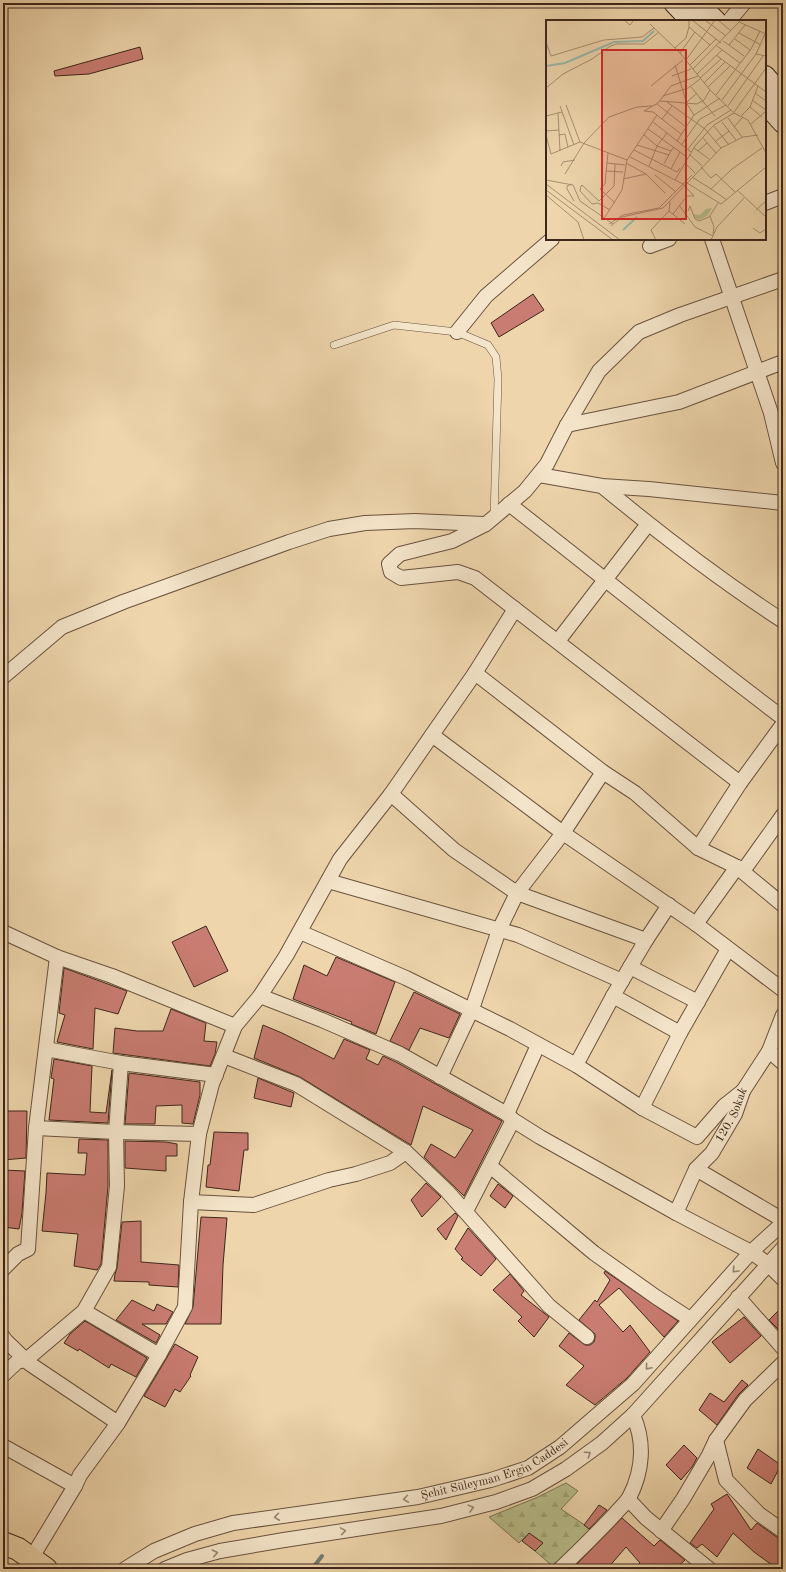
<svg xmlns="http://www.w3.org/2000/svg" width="786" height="1572" font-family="'Old Standard TT',serif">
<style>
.forest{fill:url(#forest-firs);stroke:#7a7252}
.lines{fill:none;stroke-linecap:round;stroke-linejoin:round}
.stream{stroke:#747e70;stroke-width:4}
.building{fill:#c97c71;stroke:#3d261a}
.lane-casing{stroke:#69523e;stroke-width:8}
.street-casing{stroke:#69523e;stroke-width:16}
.secondary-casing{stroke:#3d261a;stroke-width:22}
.highway-casing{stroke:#3d261a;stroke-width:24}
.lane{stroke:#f4e4c9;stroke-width:7}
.street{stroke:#f4e4c9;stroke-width:14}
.secondary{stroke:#f4e4c9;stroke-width:20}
.highway{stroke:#eed5ac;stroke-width:22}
.oneway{stroke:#988572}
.labels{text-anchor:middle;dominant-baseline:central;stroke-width:3;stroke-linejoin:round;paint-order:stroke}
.street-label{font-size:12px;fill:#3d261a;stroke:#f4e4c9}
.inset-river{fill:none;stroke:#99b9aa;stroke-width:2}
.inset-road{fill:none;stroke:#a78f72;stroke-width:1}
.view{fill:#d62828;fill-opacity:0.15;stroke:#d62828;stroke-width:2}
.inset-edge{fill:none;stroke:#3d261a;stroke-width:2}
</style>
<defs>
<pattern id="forest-firs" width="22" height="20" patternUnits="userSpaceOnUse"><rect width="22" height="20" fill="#b8bd8a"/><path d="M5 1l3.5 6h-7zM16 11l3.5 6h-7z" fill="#9fa276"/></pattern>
</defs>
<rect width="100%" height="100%" fill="#eed5ac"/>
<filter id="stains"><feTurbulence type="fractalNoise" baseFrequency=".005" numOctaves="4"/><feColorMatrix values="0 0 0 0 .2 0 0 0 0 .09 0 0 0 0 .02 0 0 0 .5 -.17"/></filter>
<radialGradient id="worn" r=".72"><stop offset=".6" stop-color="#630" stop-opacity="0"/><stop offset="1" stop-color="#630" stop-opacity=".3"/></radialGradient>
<path class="forest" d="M566,1483L578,1491L561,1509L595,1532L556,1569L535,1551L543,1543L529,1533L519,1543L489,1517L538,1497Z"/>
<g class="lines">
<path class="stream" d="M312,1569L322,1556"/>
</g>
<path class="building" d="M140,47L143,59L89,74L55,76L54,71Z
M533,294L544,310L499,337L491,323Z
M206,926L228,971L194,987L172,942Z
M336,957L395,982L376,1034L351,1024L352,1022L293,999L304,965L327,976Z
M64,968L127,991L118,1014L95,1008L93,1049L57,1042L65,1015L59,1013Z
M414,992L460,1014L449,1038L420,1028L409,1050L390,1041Z
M171,1009L206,1023L204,1041L217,1042L215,1054L210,1066L113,1053L115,1028L137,1031H163Z
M263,1025L282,1033L334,1059L344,1039L370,1050L366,1059L378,1065L383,1056L396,1062L502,1121L464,1196L424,1157L431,1144L455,1158L473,1130L423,1106L411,1145L300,1077L254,1058Z
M54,1059L92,1066L90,1112L106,1113L112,1070L108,1123L49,1120L54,1079L51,1078Z
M129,1073L200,1082V1095L193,1124L182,1123V1105L156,1106L155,1124H125Z
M258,1078L294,1093L291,1107L254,1098Z
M7,1111H27L26,1158L3,1160V1132H5Z
M214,1132L248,1133V1150H244L239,1191L206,1187L208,1165H210Z
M79,1139L108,1140V1186L101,1264L97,1270L74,1266L78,1234L42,1231L46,1193L47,1173L85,1175L87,1153H78Z
M125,1141L166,1142L177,1144V1156H166V1171L125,1168Z
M3,1170L25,1171L22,1213L19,1229L3,1227Z
M426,1183L441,1197L422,1217L411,1200Z
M498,1184L513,1196L505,1208L490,1196Z
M455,1213L458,1216L446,1240L437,1229Z
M201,1217L227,1218L223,1265L221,1324H185L193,1307Z
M141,1221V1262L179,1265L178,1287L149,1285V1282L114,1281L115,1274L117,1268L122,1222Z
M468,1228L496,1259L481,1276L461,1259L463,1258L455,1249Z
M605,1271L678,1321L664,1337L619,1288L599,1305L623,1332L630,1325L650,1352L627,1378L595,1405L566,1385L584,1366L559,1346L569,1333L585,1345H590L594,1342L595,1338V1334L579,1320L595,1300L597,1302L610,1280L604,1273Z
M510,1274L524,1291L521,1295L549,1317L534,1337L518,1321L522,1317L493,1290Z
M132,1300L154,1311L157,1304L173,1312L166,1324H142L160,1335L156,1343L116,1320Z
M783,1306V1327L780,1331L769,1320Z
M744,1317L761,1336L730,1363L712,1342Z
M85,1321L147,1358L136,1377L111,1364L109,1368L79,1349L78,1351L64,1343L70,1334Z
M175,1344L198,1357L190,1375L191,1376L180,1392L175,1389L165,1407L144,1396Z
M742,1380L748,1385L738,1395L717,1425L699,1410L710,1393L724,1402Z
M684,1445L697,1458L692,1467L681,1480L666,1465Z
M758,1449L781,1465L771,1484L747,1468Z
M727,1494L751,1530L757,1523L778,1538L783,1540V1558L776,1568L754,1552L733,1533L717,1557L702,1544L697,1548L690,1543L714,1509L711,1504Z
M599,1505L607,1510L589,1529L584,1525Z
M622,1518L654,1546L660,1540L685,1560L675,1569H634L640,1563L626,1547L607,1569H572Z
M529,1533L543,1543L535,1551L522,1541Z"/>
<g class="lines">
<defs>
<path id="lane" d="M334,345L394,325L457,332L488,345L496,357L498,379L494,517"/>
<g id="street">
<path d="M729,21L744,3"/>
<path d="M765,203L783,196"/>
<path d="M712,239L771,413L783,463"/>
<path d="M650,246L669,239"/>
<path d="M457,332L486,296L552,239"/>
<path d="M567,425L679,402L783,362"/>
<path d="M539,475L602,486L649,489L783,503"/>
<path d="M602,486C660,534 720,580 783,621"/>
<path d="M509,504C600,575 690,648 783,718"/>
<path d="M558,641L648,524"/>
<path d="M475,673L603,772L635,793L698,848L737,867L783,905"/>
<path d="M3,677L62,627L123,602L289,542L329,529L365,523L415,521L484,524"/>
<path d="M432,735L563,833L696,924L783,990"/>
<path d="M740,783L475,578L458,572L401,578L391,572L389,564L400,554L452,541L486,524L525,491L547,464L567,425L599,371L639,332L680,315L783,279"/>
<path d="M391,794L454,850L517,893L646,940L669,905"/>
<path d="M698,848L740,783L783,724"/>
<path d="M743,871L783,815"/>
<path d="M328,881L518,935L622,981"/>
<path d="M696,924L737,867"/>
<path d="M3,932L57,957L112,976L235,1026"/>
<path d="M300,932L406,978L510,1029L576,1065L642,1108L697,1137L724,1106L743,1091"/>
<path d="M630,967L698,1002"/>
<path d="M260,996L322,1020L400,1054L507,1114L513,1120L540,1137L676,1213L751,1252L768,1264L783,1279"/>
<path d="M613,996L680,1033"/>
<path d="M46,1049L121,1063L216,1075"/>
<path d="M769,1051L783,1063"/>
<path d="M224,1056L296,1084L406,1152L447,1191L549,1306L587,1337"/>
<path d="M576,1065L613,996L646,940"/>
<path d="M440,1077L472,1009L499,930L517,893L563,833L603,772"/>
<path d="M642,1108L680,1033L728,949"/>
<path d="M507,1114L538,1045"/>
<path d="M36,1128L116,1132L199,1134"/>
<path d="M490,1166L594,1253L656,1297L690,1319"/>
<path d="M696,1169L783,1220"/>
<path d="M191,1202L254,1205L329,1180L356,1174L390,1163L406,1152"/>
<path d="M466,1211L513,1120"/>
<path id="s1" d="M676,1213L696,1169L712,1153L735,1114L743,1091L769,1051L783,1015"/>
<path d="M3,1269L18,1254L28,1249L36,1128L57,957"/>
<path d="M738,1297L783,1348"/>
<path d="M84,1311L159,1355"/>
<path d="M3,1337L6,1341L30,1364L118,1423"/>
<path d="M3,1375L17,1362L26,1360L84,1311L109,1267L117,1186L116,1132L121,1063"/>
<path d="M716,1440L726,1480L759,1514L783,1531"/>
<path d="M3,1446L75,1486"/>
<path d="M628,1499L646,1518L709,1569"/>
<path d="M661,1531L683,1499L709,1455L716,1440L745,1400L783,1363"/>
<path d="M31,1559L75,1486L80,1475L118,1423L159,1355L185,1307L191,1202L199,1134L212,1084L235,1026L260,996L286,956L340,859L391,794L475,673L515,609"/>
<path id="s2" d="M125,1569L154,1551L195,1534L233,1523L418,1497L491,1480L528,1468L560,1447L633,1384L751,1252L783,1223"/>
<path d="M165,1569L187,1560L220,1551L284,1540L441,1516L496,1502L532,1489L566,1469L602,1443L633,1415L783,1248"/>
<path d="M560,1569C579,1551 597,1533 615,1514C619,1509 625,1504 629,1498C643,1471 645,1442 633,1415"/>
</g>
<path id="secondary" d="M674,3L691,21
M698,3L716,21
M765,76L783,97
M765,103L783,123"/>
<path id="highway" d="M3,1543L18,1549L46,1569"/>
</defs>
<use href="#lane" class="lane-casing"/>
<use href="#street" class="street-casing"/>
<use href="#secondary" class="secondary-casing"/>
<use href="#highway" class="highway-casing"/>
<use href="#lane" class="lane"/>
<use href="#street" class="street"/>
<use href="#secondary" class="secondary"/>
<use href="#highway" class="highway"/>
</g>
<defs><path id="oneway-chevron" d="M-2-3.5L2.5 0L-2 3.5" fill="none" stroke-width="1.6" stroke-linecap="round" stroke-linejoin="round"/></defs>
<g class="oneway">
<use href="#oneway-chevron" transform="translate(735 1270) rotate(133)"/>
<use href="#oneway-chevron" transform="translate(648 1367) rotate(131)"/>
<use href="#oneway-chevron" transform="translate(588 1454) rotate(-35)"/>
<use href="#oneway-chevron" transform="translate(406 1499) rotate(172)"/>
<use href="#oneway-chevron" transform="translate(471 1508) rotate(-15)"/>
<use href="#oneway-chevron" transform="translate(277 1517) rotate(172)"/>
<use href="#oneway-chevron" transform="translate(343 1531) rotate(-9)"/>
<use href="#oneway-chevron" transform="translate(215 1553) rotate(-13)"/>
</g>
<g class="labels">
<g class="street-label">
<text stroke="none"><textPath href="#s1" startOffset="114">120. Sokak</textPath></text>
<text stroke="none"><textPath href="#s2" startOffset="387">Şehit Süleyman Ergin Caddesi</textPath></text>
</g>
</g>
<g transform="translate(546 20)">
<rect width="220" height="220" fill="#eed5ac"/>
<path d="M166,188L161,196L153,200L149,198L147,194L154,195L160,189Z" fill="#b8bd8a"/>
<path class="inset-river" d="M0,46L19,43L68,22L97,21L108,11M77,210L91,197"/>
<path class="inset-road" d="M78,0L84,5L88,0M143,0V7L164,25M146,0L175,23M159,0L180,16M172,0L185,11M193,2L220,14M104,4L134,33L164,70L188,93L202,100L220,133M193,13L215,25M189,19L204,30M177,21L183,25L199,5M0,22L5,36L58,20L96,17L108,8M183,25L198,36M171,26L194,43M129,28L140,18L143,7M134,33L149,12M210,34L219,14M170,35L220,72M140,40L169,0M129,45L141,84L148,95M144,45L170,19M147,49L195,0M151,54L176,30M126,56L145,49M154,58L175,39M158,63L179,42M105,66L137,40M145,67L169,96M162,67L184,46M0,68L17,54L46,39L63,27L70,24H98L113,12M209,73L220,81M170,75L205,29L214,11M117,76L142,68L154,59M176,80L210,34L220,36M206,80L220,90M114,81L151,84L158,80L164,70M121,82L159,109L175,128M141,82L151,73M111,84L140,107M20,85L34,122L81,140M14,86L28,125M182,86L217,36M204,87L216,97M188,92L220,48M12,93L14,131M0,96L16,92M195,96L204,87L212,66M182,98L196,117M116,99L126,86M107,102L145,132M176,102L190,120M205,104L220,91M168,106L183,125M188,107L197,97M102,109L141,137M0,111L13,110M135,114L107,92L98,91L112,83L125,66L152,56M0,115L5,134L34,122M13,115L19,114L22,127M98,115L111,126L125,131L128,127M157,118L170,133M131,121L148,95L174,78M170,121L183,111M38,123L63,97L91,87L106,86M136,124L154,99L180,85M91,125L123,135M148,128L163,139M142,129L161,105L185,90M88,130L131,152L134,148M152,131L161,123M62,133L59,164L54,169L69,183M143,134L156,146M84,137L137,164L148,176H141L127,194M61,143L79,145M80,143L100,154L119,173M139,143L149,153M118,144L125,131M15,146L17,142L29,140M103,146L111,126L121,113M155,147L165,158L170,154L189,172M125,149L134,132M60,151L77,152M19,154L38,123M109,155L130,172M146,157L165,169L186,149L216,128M77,159L100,154M0,160L27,165L34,181L67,204M129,160L149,126L168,105L188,93M141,163L175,184L220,147M0,164L74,220M26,164L21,166V169L28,181M165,169L181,180M0,170L67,220M191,170L220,197M0,175L32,202L38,220M52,183L46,184L34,171L35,166L36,165L53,181L68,166L69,144M52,183L64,190M133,185L149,207L167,216M210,190L220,181M123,191L139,204M142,191L144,186L149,199L153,201L163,197L172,183M164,196L168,207L167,214M59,197L76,170L81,140L111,95M63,204L77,195L113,188L146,155M65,206L76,197L117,188L175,128L197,117L212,115M207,208L214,213L220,209M110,220L105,210L123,191L124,182M165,220L171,207L198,178"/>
<path class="view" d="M56,30H140V199H56Z"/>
<rect width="220" height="220" class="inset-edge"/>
</g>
<rect width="786" height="1572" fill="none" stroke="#eed5ac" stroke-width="16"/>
<rect x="4" y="4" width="778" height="1564" fill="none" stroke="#3d261a" stroke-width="2"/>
<rect x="8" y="8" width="770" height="1556" fill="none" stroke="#3d261a"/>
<rect width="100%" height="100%" filter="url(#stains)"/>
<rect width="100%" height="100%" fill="url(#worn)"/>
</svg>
